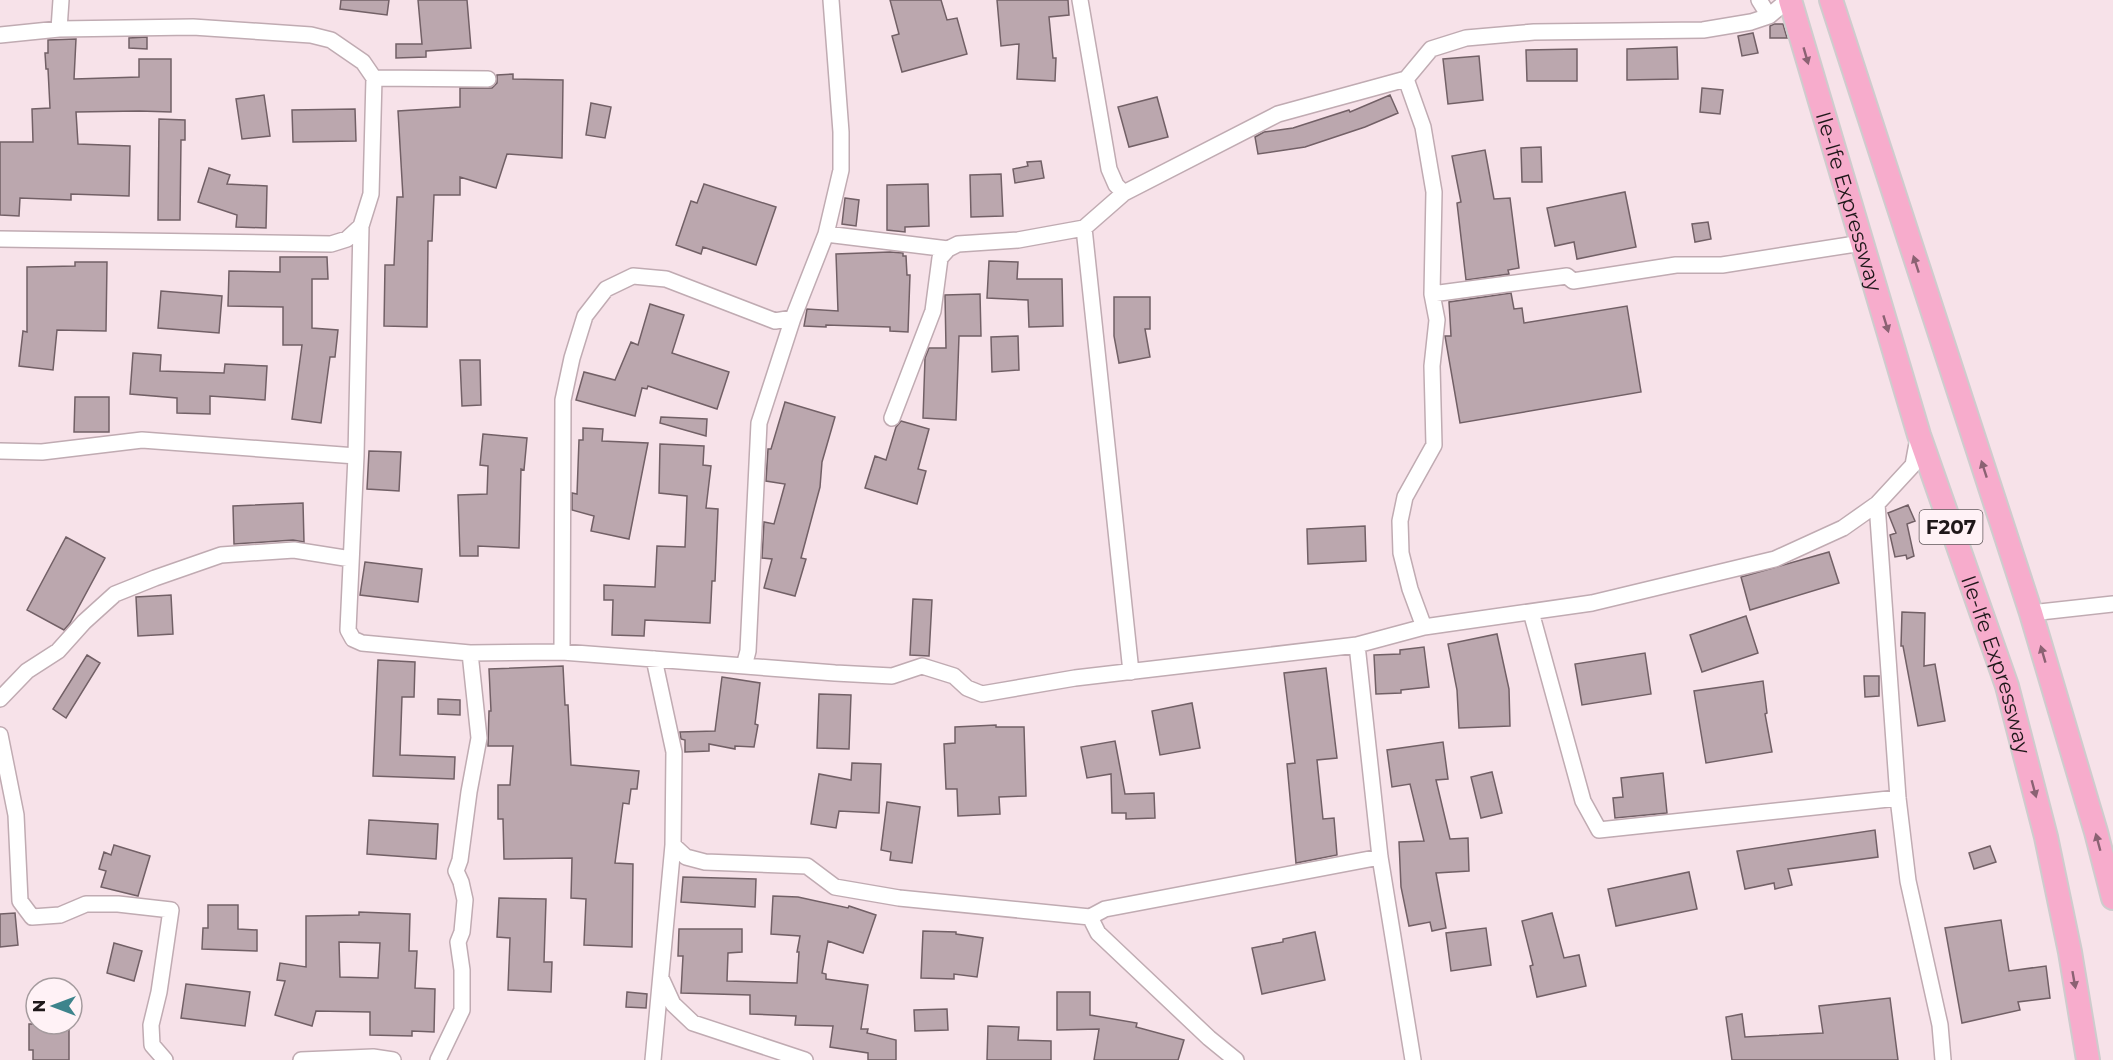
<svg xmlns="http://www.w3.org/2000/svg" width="2113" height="1060" font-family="Montserrat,sans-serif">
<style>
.building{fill:#bba7ae;stroke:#726066;stroke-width:1.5;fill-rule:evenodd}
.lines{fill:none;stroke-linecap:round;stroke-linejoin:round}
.minor-casing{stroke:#c0abb2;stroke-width:18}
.primary-casing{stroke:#cecccd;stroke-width:26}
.minor{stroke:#fff;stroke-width:15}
.primary{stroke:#f7accc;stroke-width:22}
.oneway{fill:#8b6273}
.labels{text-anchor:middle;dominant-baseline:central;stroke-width:6;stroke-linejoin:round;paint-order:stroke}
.shield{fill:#fff2f6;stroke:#62595c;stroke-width:1.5}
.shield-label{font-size:20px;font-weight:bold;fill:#1f181a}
.street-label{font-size:21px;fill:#1f181a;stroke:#fff2f6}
</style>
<rect width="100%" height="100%" fill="#f7e2e9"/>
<path class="building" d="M341,0H389L387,15L340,9Z
M418,0H467L471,48L426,51V57L396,58V44H422Z
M890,0H941L947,20L957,18L967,54L902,72L892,36L899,34Z
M997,0H1068L1069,15L1049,17L1053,58H1056L1055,81L1017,79L1019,44L1001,46Z
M1774,24H1783L1787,38H1770V26Z
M1753,33L1758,53L1742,56L1738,36Z
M147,37V49L129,48V38Z
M76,39L74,79L139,77V59H171V112L139,111L76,112L78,144L130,146L129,196L71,194V200L20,198L19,216L0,215V142H33L32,109L50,108L48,69H46L45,53H48V40Z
M1677,47L1678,79L1627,80V49Z
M1577,49V81H1527L1526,50Z
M1479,56L1483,100L1448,104L1443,59Z
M513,74V79L563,80L562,158L507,154L496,188L460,177V195H434L432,241H428L427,327L384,326L385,265H394L397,197H403L398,111L460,107V88H492L497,83V75Z
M1702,88L1723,90L1720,114L1700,112Z
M264,95L270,136L242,139L236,99Z
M1390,95L1398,113L1365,127L1305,147L1258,154L1255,137L1264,132L1293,128L1349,110L1350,112Z
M1157,97L1168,137L1129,147L1118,107Z
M591,103L611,107L605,138L586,135Z
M355,109L356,141L293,142L292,110Z
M159,119L185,120V140H181L180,220H158Z
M1541,147L1542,182H1522L1521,148Z
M1485,150L1494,199L1510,198L1519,268L1508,270L1509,274L1466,280L1457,203L1461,202L1452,156Z
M1041,161L1044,178L1015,183L1013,169L1028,166L1027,162Z
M209,168L230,175L227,184L267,186L266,228L236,227L237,215L198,202Z
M1001,174L1003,216L971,217L970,175Z
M704,184L776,207L756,265L703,247L701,254L676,245L691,201L697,203Z
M928,184L929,226L905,227V232L887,230V185Z
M1625,192L1636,247L1577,259L1574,242L1555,246L1547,208Z
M845,198L859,200L856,226L842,224Z
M1708,222L1711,239L1695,242L1692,224Z
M890,252L903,253V256H906L907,275H910L908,332L890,331V327L826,325V327L804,326L807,309L838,311L836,254Z
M280,257H327L328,279H312V328L338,330L335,357H330L321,423L292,419L302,345H283V307L228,306L229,271L280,272Z
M989,261L1018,262L1017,279H1062L1063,326L1029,327L1028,300L987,298Z
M75,262H107L106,331L57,330L53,370L19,366L23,331L27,332V267L75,266Z
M161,291L222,296L219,333L158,328Z
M1511,293L1514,309L1522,308L1524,323L1627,306L1641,392L1460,423L1445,336H1451L1449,302Z
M980,294L981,336H959L956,420L923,418L925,358L929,348H946L945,295Z
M1114,297H1150V329H1145L1150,357L1119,363L1114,336Z
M650,304L684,315L672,353L729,372L717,409L648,386L647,389L642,388L635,416L576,400L584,372L615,380L631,342L638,345Z
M1018,336L1019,370L992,372L991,337Z
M133,353L161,355L160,371L224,373L225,364L267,366L265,400L210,396V414L177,413V398L130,394Z
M460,360H480L481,405L462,406Z
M75,397H109V432H74Z
M785,402L835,417L822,462L820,487L801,558L806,559L795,596L764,588L772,559L762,558L764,522L774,524L785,484L766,481L768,449H771Z
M661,417L707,419L706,436L660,423Z
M901,421L929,429L918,469L926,471L917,504L865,488L875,456L886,460L896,427Z
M583,428L603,429L602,441L648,443L629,539L591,531L594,516L572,510V493L577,494L579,440H583Z
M483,434L527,438L524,470L521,469L519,548L478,546V556H460L458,495L487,494L488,466L480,465Z
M660,444L704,446L703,465L711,466L706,508L718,509L715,581H712L710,623L645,620L644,636L612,635L613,600H604V585L655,587L657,546L685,547L687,496L659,493Z
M369,451L401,452L399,491L367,489Z
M303,503L304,542L293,540L234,544L233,506Z
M1908,505L1915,521L1907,524L1914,556L1907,559L1906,555L1895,557L1890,535L1896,533L1888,513Z
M1365,526L1366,561L1308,564L1307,529Z
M66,537L105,558L70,623L64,630L27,610Z
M1829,552L1839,583L1750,610L1741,577Z
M365,562L422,569L418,602L360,595Z
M171,595L173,634L138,636L136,597Z
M913,599L932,600L929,656L910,655Z
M1902,612L1925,613L1924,666L1935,664L1945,721L1918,726L1903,646H1901Z
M1746,616L1758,653L1702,672L1690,635Z
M1497,634L1509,689L1510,726L1459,728L1457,690L1448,644Z
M1424,647L1429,687L1401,690V693L1376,694L1374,655L1400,654V650Z
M1645,653L1651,694L1582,705L1575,664Z
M87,655L100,663L66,718L53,709Z
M378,660L415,662L414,697H402L400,755L455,757L454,779L373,776Z
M563,666L565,705H568L571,765L639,771L637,789H631L629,804L623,803L615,863L633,864L632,947L584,945L586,899L571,898L572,858L504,859L503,819H498V785H510L513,746H488L489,711H491L489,669Z
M1326,668L1337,758L1317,760L1323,819L1334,818L1337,855L1296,863L1287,764L1295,763L1284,673Z
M1864,676H1879V696L1865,697Z
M722,677L760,683L755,724L758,725L754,747L735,746V749L709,744V751L685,752V740L681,739L680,732L715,731Z
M1763,681L1767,713L1765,714L1772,752L1706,763L1694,691Z
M819,694L851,695L849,749L817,748Z
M438,699L460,700V715L438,714Z
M1192,703L1200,748L1160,755L1152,711Z
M996,725V727H1024L1026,796L999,797L1000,814L958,816L957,789H946L944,744L955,743V727Z
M1115,741L1125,794L1154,793L1155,818L1126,819V813H1112L1111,774L1087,778L1081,747Z
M1443,742L1448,779L1436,780L1450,839L1468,838L1469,871L1436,873L1446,928L1432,931L1430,922L1409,926L1401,887L1399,842L1424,841L1410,784L1392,787L1387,750Z
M852,763L881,764L879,813L839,811L836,828L811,824L819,774L851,780Z
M1492,772L1502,813L1481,818L1471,777Z
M1663,773L1667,813L1615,818L1613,798L1623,797L1621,778Z
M887,802L920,807L912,863L890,860L891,852L881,850Z
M369,820L438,824L436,859L367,854Z
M1875,830L1878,857L1788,869L1792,885L1775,889L1774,883L1745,889L1737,851Z
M114,845L150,856L138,896L101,887L106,871L99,869L104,852L111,855Z
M1990,846L1996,862L1974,869L1969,853Z
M1689,872L1697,909L1616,926L1608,889Z
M683,877L756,879L755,907L681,902Z
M773,896L798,897L848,908L849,906L876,915L863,953L828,941L822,973L826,974V979L868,985L861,1029H868L867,1033L896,1040V1060H868V1053L830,1047L833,1026L795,1025L796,1016L750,1014V995L681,993L683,956H678L679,929H742V952L728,953L727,981L797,983L799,952H797L800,936L771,934Z
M499,898L546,899L544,962H552L551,992L508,990L510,938L497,937Z
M208,905H238V929L257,930V951L202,949L203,928H208Z
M359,912L410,914L409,951H417L415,988L435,989L434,1032L412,1031V1036L370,1035V1012L316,1011L312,1026L275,1015L285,981L277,980L280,963L306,967V916L359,915ZM339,942L380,943L378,978L340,977Z
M15,913L18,945L0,947V914Z
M1552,913L1564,958L1579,955L1586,986L1537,997L1530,966L1533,965L1522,921Z
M2001,920L2009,971L2046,966L2050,998L2018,1002L2020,1010L1962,1023L1945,928Z
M1486,928L1491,965L1451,971L1446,933Z
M923,931L956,932V934L983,938L977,977L954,974V979L921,978Z
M1315,932L1325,980L1262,994L1252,948L1283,942V939Z
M114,943L142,951L134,981L107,973Z
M186,984L250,992L245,1026L181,1018Z
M627,992L647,994L646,1008L626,1007Z
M1057,992H1090V1015L1137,1023L1136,1027L1184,1040L1178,1060H1094L1099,1029L1057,1030Z
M1890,998L1898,1060H1732L1726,1017L1742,1014L1745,1037L1823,1033L1819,1006Z
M947,1009L948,1030L915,1031L914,1010Z
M29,1024H69V1060H33V1050H29Z
M988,1026L1019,1027L1018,1040L1051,1041V1060H987Z"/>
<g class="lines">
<defs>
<path id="minor" d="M1080,0L1109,169L1116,185L1124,193
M1759,0L1769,16
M59,29L61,0
M0,35L59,29L193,27L311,35L331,40L363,62L374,78L371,194L361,226L356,456L348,630L353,639L362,643L470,653L562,652L835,673L892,676L922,666L954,676L967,688L982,694L1075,678L1357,645L1424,627L1592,603L1775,559L1843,528L1877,504
M374,78L488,79
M1406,79L1423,127L1434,192L1432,294L1437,320L1432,366L1434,445L1405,497L1400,521L1401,553L1410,589L1424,627
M1084,228L1131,672
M826,234L948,249L958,244L1018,240L1084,228L1124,193L1278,114L1406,79L1431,49L1466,38L1534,32L1703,30L1751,22L1769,16L1788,0
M0,239L331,244L347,239L361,226
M1432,294L1567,276L1573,281L1676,265H1722L1862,243
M892,418L933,311L940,258L948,249
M1918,438L1913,465L1877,504L1898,798L1908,881L1940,1025L1943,1060
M0,451L42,452L142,440L356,456
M1531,612L1583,801L1599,830L1898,798
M2031,613L2113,604
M1357,645L1380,857L1413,1060
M562,652L563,400L572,358L585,316L606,289L633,276L666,279L775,321L793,318
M744,666L748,651L759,423L793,318L826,234L841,170V132L831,0
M0,699L27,671L58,651L84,622L115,594L155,578L221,555L294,550L351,559
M0,735L16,815L20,901L32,917L60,915L86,904H118L171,910L159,992L151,1025L152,1045L165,1060
M673,845L686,857L705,862L807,866L835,887L899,898L1090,917L1105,909L1380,857
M1090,917L1098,933L1209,1038L1236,1060
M662,980L673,1004L693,1023L805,1060
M301,1060L373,1057L393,1060
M438,1060L462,1010V970L458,942L462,932L465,900L461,882L456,871L460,860L469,792L479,738L470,653
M653,1060L673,845L674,752L654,659"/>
<g id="primary">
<path id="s1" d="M1790,0L1919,435L2007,686L2046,837L2070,952L2088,1060"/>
<path d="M1831,0L2031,613L2096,832L2113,898"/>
</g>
</defs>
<use href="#minor" class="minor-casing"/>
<use href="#primary" class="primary-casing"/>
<use href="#minor" class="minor"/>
<use href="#primary" class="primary"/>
</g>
<defs><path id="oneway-solid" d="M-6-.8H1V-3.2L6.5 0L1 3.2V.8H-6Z" transform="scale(1.5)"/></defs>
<g class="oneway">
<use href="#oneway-solid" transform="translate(1806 56) rotate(74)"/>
<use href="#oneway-solid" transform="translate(1916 264) rotate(-108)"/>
<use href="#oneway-solid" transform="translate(1886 324) rotate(73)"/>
<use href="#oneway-solid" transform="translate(1984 469) rotate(-108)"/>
<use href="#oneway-solid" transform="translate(2043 654) rotate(-106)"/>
<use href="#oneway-solid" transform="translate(2034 789) rotate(75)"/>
<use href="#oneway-solid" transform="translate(2098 842) rotate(-105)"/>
<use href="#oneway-solid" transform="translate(2074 980) rotate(80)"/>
</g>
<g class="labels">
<rect class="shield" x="1919.5" y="510" width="63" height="34" rx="4.5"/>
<g class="shield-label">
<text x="1951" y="527">F207</text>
</g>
<g class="street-label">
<text stroke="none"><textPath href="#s1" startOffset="210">Ile-Ife Expressway</textPath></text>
<text stroke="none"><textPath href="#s1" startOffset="696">Ile-Ife Expressway</textPath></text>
</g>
</g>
<g transform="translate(54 1006) rotate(270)"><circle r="28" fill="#fff2f6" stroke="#a59b9e" stroke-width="1.5"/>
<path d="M0-4.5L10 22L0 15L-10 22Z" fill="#3d848c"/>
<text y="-9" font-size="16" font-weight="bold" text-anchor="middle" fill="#1f181a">N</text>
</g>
</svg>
